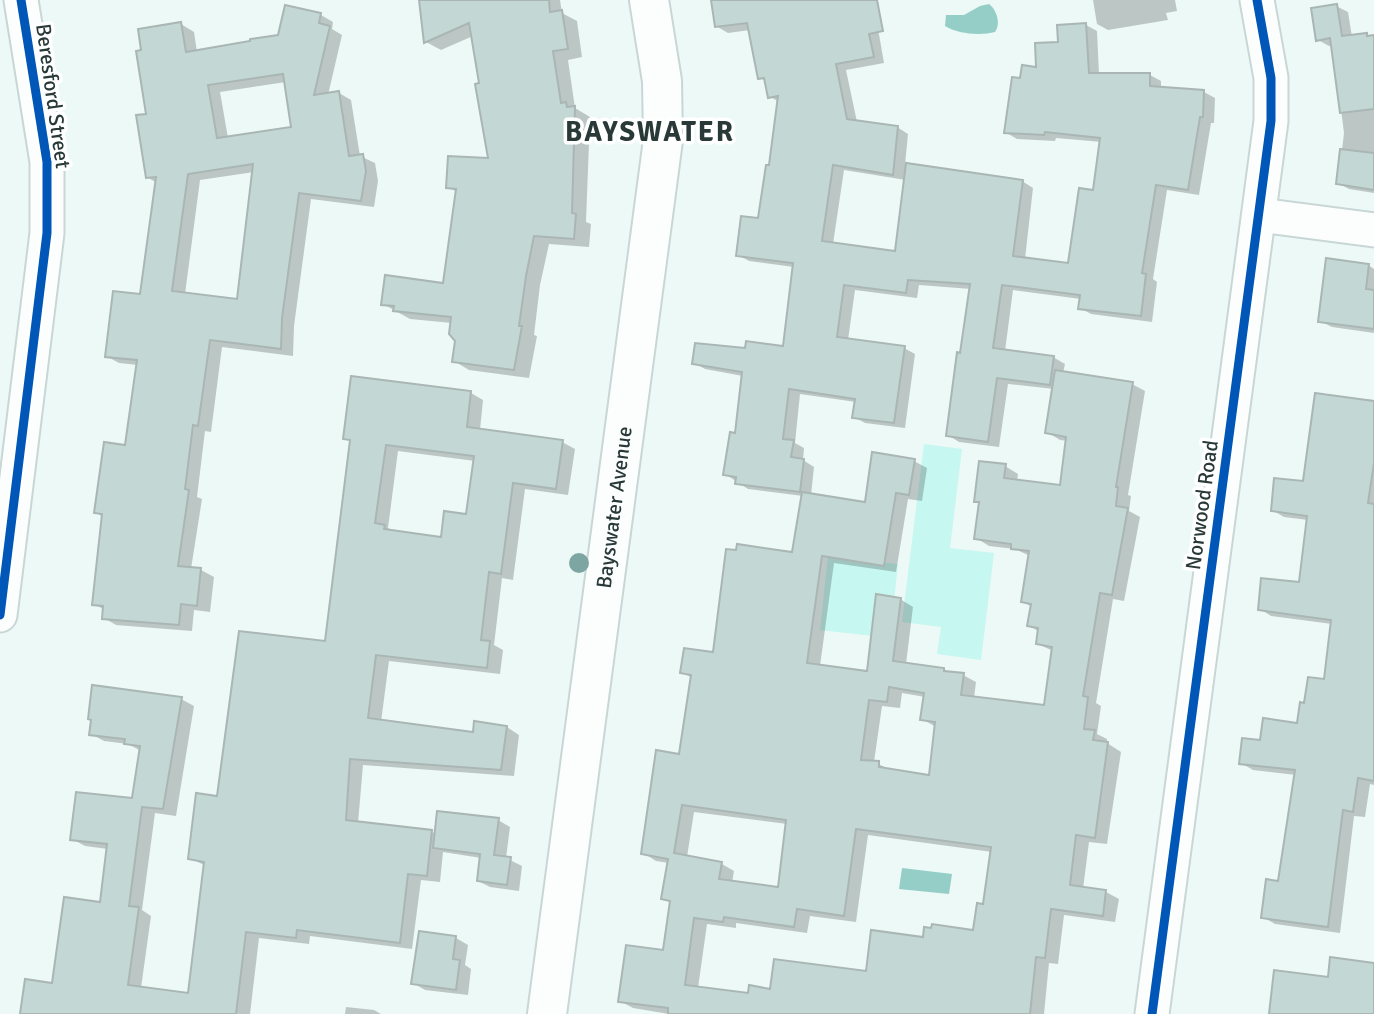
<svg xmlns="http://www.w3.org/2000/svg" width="1374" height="1014" font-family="Signika,sans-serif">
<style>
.green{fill:#c6f7f0}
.water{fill:#94cec7}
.shadow{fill:#0003;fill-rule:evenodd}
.building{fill:#c3d8d5;stroke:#a9b6b4;stroke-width:2;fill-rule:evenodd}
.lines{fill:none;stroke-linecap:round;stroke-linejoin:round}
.minor-casing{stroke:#c8d7d5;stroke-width:37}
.major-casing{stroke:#c8d7d5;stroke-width:42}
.minor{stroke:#fcfefe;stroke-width:33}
.major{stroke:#fcfefe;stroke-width:38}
.cycleway-casing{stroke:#fff;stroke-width:13}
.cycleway{stroke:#0057b8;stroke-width:9}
.tree{fill:#7da6a2}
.labels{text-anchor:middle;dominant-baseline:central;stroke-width:7;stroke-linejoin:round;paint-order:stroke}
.street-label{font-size:21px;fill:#283937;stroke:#fff}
.district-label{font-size:28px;font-weight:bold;letter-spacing:2px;fill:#283937;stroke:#fff}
</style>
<rect width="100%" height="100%" fill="#ecf9f7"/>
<path class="green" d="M924,444L962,449L950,548L994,553L981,660L937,654L941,627L902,622Z
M828,556L898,564L890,638L820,630Z"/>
<path class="water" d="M989,4C997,10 1001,24 995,32C981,36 957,34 945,26L946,15H964L980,6Z
M902,868L952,874L949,894L899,889Z"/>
<path class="shadow" d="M421,0H560L562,13L577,21L582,57L568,60L575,108L590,117L586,222L591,224L589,247L549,244L540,285L534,335L537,336L529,378L469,370L454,361L457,341L452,323L410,319L383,304L445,285L457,192L448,187L490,160L473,36L441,50L426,42Z
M713,0H873L884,63L846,70L857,122L897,127L908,134L905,165L1022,181L1033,188L1025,259L1070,265L1094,192L1102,142L1056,138L1055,141L1017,139L1005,132L1022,80L1038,69L1060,44L1086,25L1097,31L1099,74L1150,75L1161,81V89L1204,92L1215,98L1214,123H1211L1199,195L1167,190L1153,279L1157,282L1152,322L1091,314L1080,308L1081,299L1013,290L1005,351L1053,357L1065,364L1063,373L1132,384L1145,391L1128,495L1131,496L1129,511L1140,517L1124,601L1113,599L1096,703L1101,706L1097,734L1107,739V743L1121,752L1107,844L1089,842L1083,889L1106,892L1119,899L1115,922L1064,915L1058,964L1049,963L1044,1014H669L633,1008L620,1001L665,952L671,903L663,898L669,863L656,861L643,853L681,756L692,678L682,672L714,654L794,554L803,496L748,489L725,474L737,435L743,376L705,369L694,363L747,350L784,348L794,267L749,261L738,255L760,220L770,167L779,102L769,96L766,81L760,78L750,30L728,33L716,26ZM844,170L906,180L897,253L833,244ZM919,285L971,289L948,435L959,442L999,447L1008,384L1054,389L1047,432L1060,440L1068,441L1061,487L1017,481L1018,474L1005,466L976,501L981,504L976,538L989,546L1015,549L1030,556L1023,602L1032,607L1029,626L1040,632L1038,644L1053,651L1046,707L974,698L976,682L963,675L951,673L944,669L906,664L913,607L900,599L868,673L820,666L834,563L896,572L908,499L922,501L927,468L914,461L866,504L811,495L814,467L803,460L804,448L795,443L800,394L856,402L854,417L865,423L905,428L915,354L904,348L848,340L855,290L917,298ZM902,693L925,697L922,719L936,727L931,777L891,770L874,762L882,706L900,708ZM694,812L787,824L779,889L732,883L734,871L722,864L687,857ZM868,835L992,852L984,906L975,932L924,939L867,973L749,995L698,988L707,924L736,928V923L807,933L810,916L856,922Z
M1093,0H1175L1177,11L1166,13L1168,20L1108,30L1097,24Z
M1336,6L1348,12L1352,37L1374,36V193L1349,189L1338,183L1344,133L1333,45L1329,46L1318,40Z
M321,15L333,22L332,29L342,35L328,95L339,93L351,100L360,156L375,163L378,181L374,207L311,199L294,326L293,356L222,347L211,432L205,431L197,497L202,499L191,569L201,570L214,577L210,612L194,610L192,631L116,625L104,618L105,610L94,604L103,517L95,512L126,447L138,365L119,363L106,356L142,296L157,183L147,177L148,115L143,51L181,24L194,32L197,52L280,36ZM286,82L293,129L228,138L220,92ZM254,172L238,301L185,294L200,180Z
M1368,265L1374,269V333L1332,327L1320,321Z
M471,393L483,400L480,430L562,442L575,449L568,495L525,489L513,580L502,578L494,645L503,650L500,674L389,661L381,722L474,734L507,727L519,735L514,776L363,765L358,823L432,832L436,834L498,820L510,827L506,858L522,866L519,891L490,887L478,881L481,858L443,852L440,882L421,880L412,949L310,936L309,944L259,938L250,1014H22L54,984L101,903L108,849L85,846L72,839L134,800L141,751L128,744L104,741L91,734L181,699L194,706L176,816L155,813L142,910L151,916L141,988L190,995L206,866L190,858L218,798L326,643L352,442L344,438ZM398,451L475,461L468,515L442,539L394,532L388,528Z
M1316,395L1374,400V785L1370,784L1365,817L1354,816L1340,933L1275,924L1263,917L1279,883L1296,775L1253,770L1241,763L1298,725L1306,705L1325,681L1332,624L1271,616L1260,609L1300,583L1308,520L1284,517L1272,510L1304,483Z
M456,938L468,945L465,965L471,969L468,995L425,990L413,983Z
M346,1007L374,1010L381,1014H345Z"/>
<path class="building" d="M419,0H549L550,12L562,10L568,49L553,51L561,103L566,102L567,107L575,106L572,213L576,214L574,239L534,236L526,276L519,326H522L514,370L452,362L455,341L449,334L451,317L393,311L394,306L381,305L385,275L443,283L456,189L446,188L448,156L488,158L475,84L479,83L469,23L424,43Z
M711,0H877L883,31L869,34L874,57L836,64L847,119L898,126L893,175L833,165L822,241L895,251L906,163L1023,180L1013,256L1068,263L1079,188L1093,190L1100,138L1045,132L1044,135L1004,133L1012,77L1020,78L1022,65L1036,67L1035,43L1058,42L1057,25L1086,23L1089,73H1150V86L1204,90L1203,117H1200L1188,190L1156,185L1142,273L1146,274L1141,316L1078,309L1080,295L1002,285L993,348L1054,356L1050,385L997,378L988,442L946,436L957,352L960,353L970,284L908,280L906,293L844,285L837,337L905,346L894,423L852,418L855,399L789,389L783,439L794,440L791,457L804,459L800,492L735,484L736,477L723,475L730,432L735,433L742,372L692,364L695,343L745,348L746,341L783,346L793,263L736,256L741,216L758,218L766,165H769L778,96L768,98L764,78L758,79L747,23L715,27Z
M1337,4L1342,36L1367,33V36L1374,35V109L1340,113L1330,38L1316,41L1311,8Z
M285,5L321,13L319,23L330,26L314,95L339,91L349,156L363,154L366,171L361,201L299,193L282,318L281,349L210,340L198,426L193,425L185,489L189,490L178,566L201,568L197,606L181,604L179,625L102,619L103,606L92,605L102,514L94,513L104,442L125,445L137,360L105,357L113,291L140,294L156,177L146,178L136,115L146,114L136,51L141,50L138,29L181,22L186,52L250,41V39L278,35ZM283,74L291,127L217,138L208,85ZM253,164L237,299L172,291L188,174Z
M1340,149L1374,153V190L1336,184Z
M1326,258L1369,264L1366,289L1374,290V329L1318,322Z
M1055,370L1133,382L1116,487H1118L1116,506L1128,508L1112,595L1100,593L1083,696L1088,697L1084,729L1095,730L1093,740L1108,742L1095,838L1076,835L1070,885L1106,890L1103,916L1051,909L1045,958L1036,957L1030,1014H668V1008L618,1002L626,945L663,950L670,901L661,899L668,859L641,854L656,750L679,754L691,675L680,673L684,648L713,652L726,549L736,550L737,544L792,552L802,492L865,502L872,452L915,459L909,495L896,493L884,566L822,556L807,663L867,671L876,594L901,598L893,661L944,668V671L964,673L961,695L1044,705L1052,647L1036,644L1038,628L1027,626L1031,604L1021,602L1029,551L1011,549V544L974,539L979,502H974L979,461L1006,464L1004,478L1060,485L1066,437L1045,433ZM889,687L924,693L920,720L935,722L929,775L879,767V761L861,760L869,700L887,702ZM682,805L786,820L778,887L719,879L722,862L674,853ZM856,829L991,847L983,904L977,903L973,930L932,924L931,928L924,927L923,937L871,930L866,971L774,959L770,989L749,985L748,993L685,985L694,918L723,922L724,917L794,927L797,909L844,916Z
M351,376L471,391L467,427L563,440L556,489L513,483L501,574L489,572L481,640L490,641L487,668L376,655L368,718L473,732L474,721L507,726L501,770L350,759L346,820L432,830L427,876L408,874L400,943L297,930L296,938L246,932L236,1014H20L25,979L52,983L64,897L100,902L107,844L70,840L76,792L132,798L140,746L124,744L125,739L89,735L91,720L88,719L92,685L182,697L163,809L142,807L129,906L139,907L128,985L188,993L204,862L188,859L196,793L217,796L239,631L325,641L350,440L343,439ZM386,445L474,456L466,514L444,511L441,537L384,529L385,525L375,523Z
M1315,393L1374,401V463L1368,503L1374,504V781L1358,778L1353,812L1343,810L1328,927L1261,918L1266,879L1278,881L1295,770L1239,764L1242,738L1260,740L1263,718L1297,723L1300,702L1304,703L1308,677L1324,679L1331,620L1258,610L1261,578L1299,582L1307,516L1271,511L1274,478L1303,481Z
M437,811L499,818L494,855L511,857L507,885L477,881L480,854L433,848Z
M419,931L456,936L453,959L460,960L456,990L411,984Z
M1330,957L1374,963V1014H1269L1274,970L1328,977Z"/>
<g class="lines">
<defs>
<path id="minor" d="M1259,215L1374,230
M0,615L47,233V162L21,0
M1152,1014L1271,121V78L1257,0"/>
<g id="major">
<path id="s1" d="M547,1014L663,140L662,81L649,0"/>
</g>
</defs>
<use href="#minor" class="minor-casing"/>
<use href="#major" class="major-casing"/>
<use href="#minor" class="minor"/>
<use href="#major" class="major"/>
<defs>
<path id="cycleway" d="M0,615L47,233V162L21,0
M1152,1014L1271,121V78L1257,0"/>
</defs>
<use href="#cycleway" class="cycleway-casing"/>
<use href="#cycleway" class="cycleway"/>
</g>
<circle class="tree" cx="579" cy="563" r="10"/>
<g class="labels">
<g class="street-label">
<text transform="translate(53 96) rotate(82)">Beresford Street</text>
<text transform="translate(1202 505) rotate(-82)">Norwood Road</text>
<text stroke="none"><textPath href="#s1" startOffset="511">Bayswater Avenue</textPath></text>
</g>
<g class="district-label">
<text x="650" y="132">BAYSWATER</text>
</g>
</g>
</svg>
